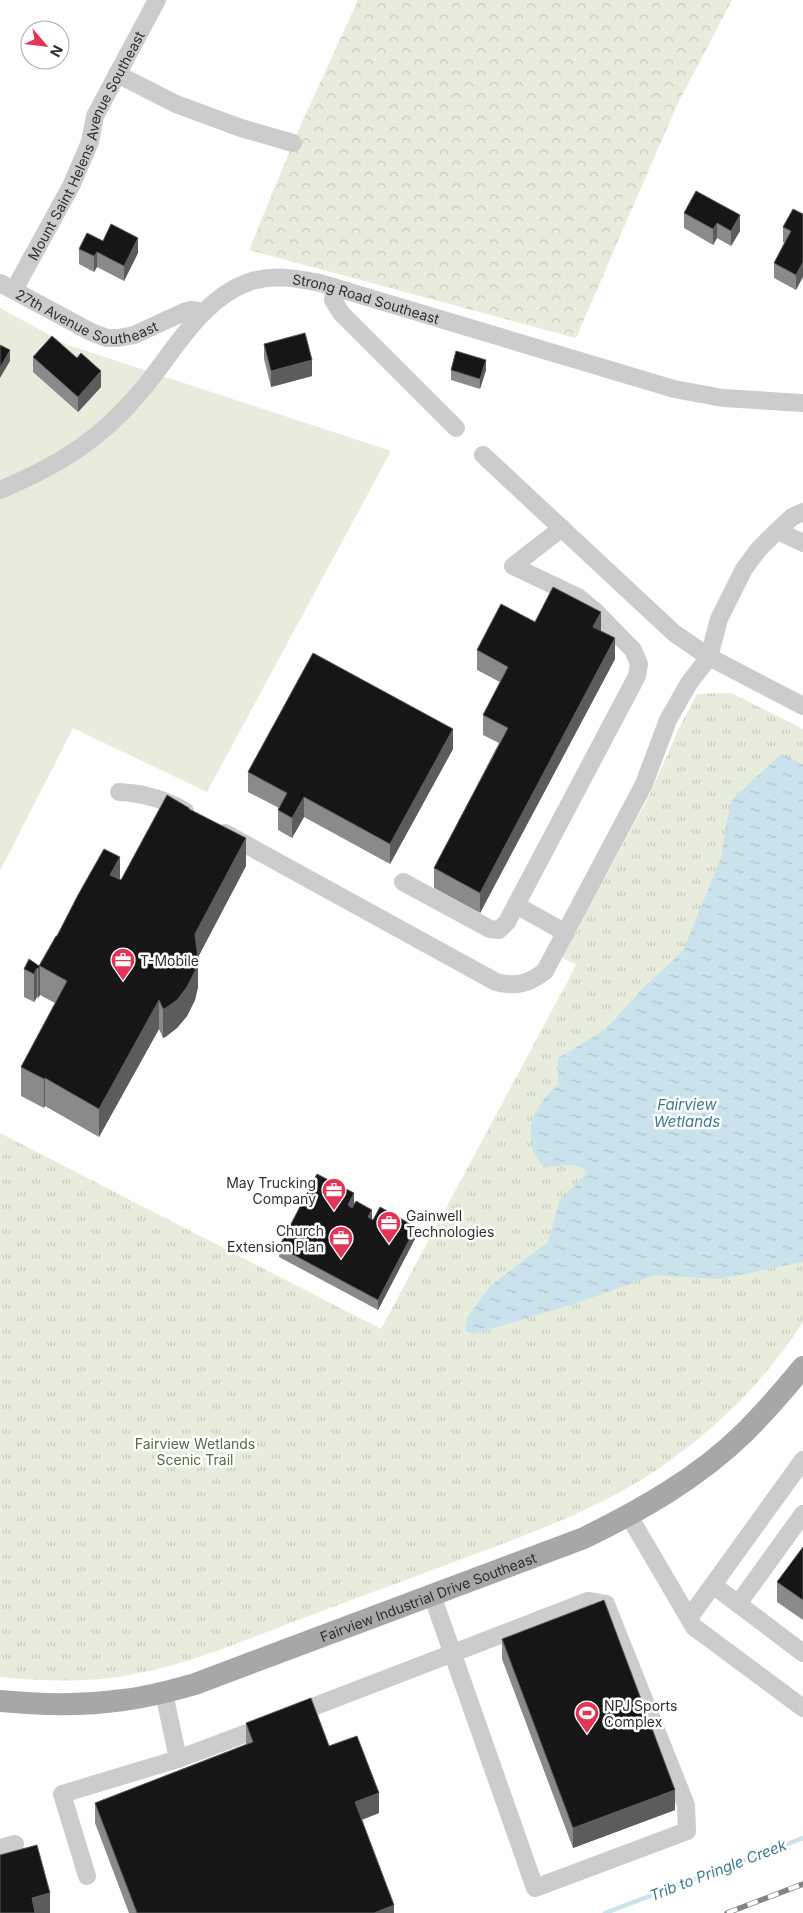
<svg xmlns="http://www.w3.org/2000/svg" width="803" height="1913" font-family="Inter,sans-serif">
<style>
.grass{fill:#e7ecdd}
.forest{fill:url(#forest-crowns)}
.park{fill:url(#park-tufts)}
.water{fill:url(#water-ripples)}
.lines{fill:none;stroke-linecap:round;stroke-linejoin:round}
.stream{stroke:#cae2ec;stroke-width:4.5}
.minor{stroke:#ccc;stroke-width:18}
.major{stroke:#a7a7a7;stroke-width:22}
.rail-casing{stroke:#848484;stroke-width:5.5}
.rail{stroke:#fff;stroke-width:4;stroke-dasharray:11;stroke-linecap:butt}
.wall{fill:#8a8a8a}
.shaded-wall{fill:#5c5c5c}
.building{fill:#161616;stroke:#5c5c5c}
.labels{text-anchor:middle;dominant-baseline:central;stroke-width:5;stroke-linejoin:round;paint-order:stroke}
.street-label{font-size:14px;fill:#2f2f2f;stroke:#fff}
.poi-label{font-size:14px;fill:#2f2f2f;stroke:#fff;text-anchor:start}
.park-label{font-size:14px;fill:#576a3d;stroke:#fff}
.water-label{font-size:15px;font-style:italic;fill:#3e7a91;stroke:#fff}
</style>
<defs>
<pattern id="forest-crowns" width="20" height="18" patternUnits="userSpaceOnUse" patternTransform="scale(1.25)"><rect width="20" height="18" fill="#e7ecdd"/><path d="M2 6a3 3 0 1 1 6 0M12 15a3 3 0 1 1 6 0" fill="none" stroke="#c6cbbe"/></pattern>
<pattern id="park-tufts" width="24" height="20" patternUnits="userSpaceOnUse" patternTransform="scale(1.25)"><rect width="24" height="20" fill="#e7ecdd"/><path d="M3 7l-1-3M5 7V3M7 7l1-3M15 17l-1-3M17 17v-4M19 17l1-3" fill="none" stroke="#c6cbbe"/></pattern>
<pattern id="water-ripples" width="26" height="14" patternUnits="userSpaceOnUse" patternTransform="scale(1.25)"><rect width="26" height="14" fill="#cae2ec"/><path d="M2 4q2-2 4 0t4 0M15 11q2-2 4 0t4 0" fill="none" stroke="#aec2cb"/></pattern>
</defs>
<rect width="100%" height="100%" fill="#fff"/>
<path class="grass" d="M0,308L68,345L391,451L207,792L73,728L0,871Z"/>
<path class="forest" d="M358,0H732L677,105L576,338L249,250L298,131Z"/>
<path class="park" d="M731,693L803,729V1322C762,1386 705,1440 641,1480C570,1523 488,1548 411,1578C361,1596 311,1615 262,1634C212,1653 162,1672 109,1678C73,1682 36,1681 0,1677V1133L381,1329L571,975L576,964L562,958L650,794L679,728L697,694Z"/>
<path class="water" d="M781,754L803,764V1262L719,1279L654,1275L574,1304L474,1334L465,1331L468,1316L490,1286L548,1242L560,1200L585,1175L586,1171C576,1161 556,1166 544,1168C540,1161 534,1154 532,1147C526,1120 540,1101 558,1084V1058L605,1030L643,988L683,951L721,858L726,825L732,800Z"/>
<g class="lines">
<path class="stream" d="M605,1913L803,1838"/>
<g class="minor">
<path d="M117,74L176,104L241,128L293,143"/>
<path id="s1" d="M0,283L91,332L107,338H118L134,335L184,312L191,310L204,312"/>
<path d="M334,287L333,300L341,313L456,428"/>
<path id="s2" d="M14,290L71,186L90,142L95,116L157,0"/>
<path d="M483,455L674,633L709,657L803,706"/>
<path id="s3" d="M0,490C45,471 86,449 121,413C132,402 143,389 153,376C179,342 206,297 249,282C272,274 296,278 320,283L674,389L723,398L803,403"/>
<path d="M778,531L803,543"/>
<path d="M119,792C143,793 164,799 185,811"/>
<path d="M225,833L496,982C516,987 529,984 545,971L644,784L668,720L689,683L709,657L719,619L744,569L758,550L773,535L792,517L803,512"/>
<path d="M403,882L490,929L499,930L507,922L637,676L639,664L633,650L596,612L578,597L513,566L562,528"/>
<path d="M516,905L566,933"/>
<path d="M629,1516L694,1627L803,1708"/>
<path d="M713,1585L803,1653"/>
<path d="M738,1604L803,1514"/>
<path d="M689,1618L803,1460"/>
<path d="M164,1693L178,1759L268,1725"/>
<path d="M292,1715L588,1601L606,1604L686,1805L687,1831L535,1888L432,1595"/>
<path d="M0,1848L15,1844"/>
<path d="M87,1876L62,1794L178,1759"/>
</g>
<path class="major" id="s4" d="M0,1701C41,1705 82,1706 123,1700C148,1697 171,1691 195,1684L584,1538C641,1510 698,1478 744,1433C765,1412 784,1390 803,1367"/>
<defs>
<path id="rail" d="M727,1913L803,1884"/>
</defs>
<use href="#rail" class="rail-casing"/>
<use href="#rail" class="rail"/>
</g>
<path class="wall" d="M684,213L740,231L731,246L717,238L713,245L684,228Z
M803,214L796,290L774,278V263L784,243L783,242V227Z
M103,241L138,253L124,281L97,267L94,272L79,264V249Z
M264,344L312,376L271,387L264,359Z
M33,357L101,387L78,412L33,372Z
M451,370H486L480,389L451,380Z
M535,622L601,631L615,659L480,913L434,888V868L499,743L483,735V715L500,682L477,670V650Z
M453,749L390,864L304,817L292,838L278,830V810L279,808L248,792V772Z
M189,809L246,866L198,957V987L195,1000L187,1016L177,1028L166,1037L163,1038L159,1029L99,1137L45,1106L44,1108L21,1096V1067L55,1003L40,995L38,998L37,997L34,1002L24,997V969L39,966L57,936L120,880H121Z
M354,1204L352,1208L372,1219L416,1237L378,1310L279,1257V1247Z
M803,1547V1620L777,1602V1582Z
M502,1639L675,1810L573,1848L502,1659Z
M246,1723L329,1746L379,1813L362,1820L394,1913H129L95,1823V1803L246,1744Z"/>
<path class="shaded-wall" d="M740,215V231L731,246V231Z
M717,223V238L713,245V229Z
M138,238V253L124,281V266Z
M97,252V267L94,272V256Z
M803,262V277L796,290V275Z
M10,350V361L0,378V368Z
M312,360V376L271,387V371Z
M486,360V370L480,389V379Z
M101,371V387L78,412V397Z
M601,612V632L593,627Z
M615,638V659L480,913V893Z
M453,729V749L390,864V844Z
M304,797V817L292,838V818Z
M246,838V866L195,963V934Z
M120,857V886L110,875Z
M198,959V987L195,1000L187,1016L177,1028L163,1038V1009Z
M40,966V995L38,998V969Z
M37,968V997L34,1002V974Z
M159,1000V1029L99,1137V1109Z
M45,1078V1106L44,1108V1079Z
M354,1193V1204L348,1216V1205Z
M372,1210V1220L368,1217Z
M416,1227V1237L378,1310V1300Z
M675,1790V1810L573,1848V1828Z
M379,1793V1813L355,1822V1802Z
M50,1893V1913H32V1898Z
M394,1905V1913H374Z"/>
<path class="building" d="M696,191L740,215L731,231L717,223L713,229L684,213Z
M793,209L803,214V262L796,275L774,263L791,231L783,227Z
M111,224L138,238L124,266L97,252L94,256L79,249L87,233L103,241Z
M305,333L312,360L271,371L264,344Z
M52,336L77,358L81,353L101,371L78,397L33,357Z
M0,345L10,350L0,368Z
M456,351L486,360L480,379L451,370Z
M553,587L601,612L593,627L615,638L480,893L434,868L508,728L483,715L508,667L477,650L501,604L535,622Z
M313,653L453,729L390,844L304,797L292,818L278,810L287,793L248,772Z
M167,795L189,808V809L246,838L195,934L198,959L195,971L187,987L177,1000L166,1008L163,1009L159,1000L99,1109L45,1078L44,1079L21,1067L67,981L40,966L38,969L37,968L34,974L24,969L29,959L39,966L56,936H57L78,895L104,849L120,857L110,875L121,880Z
M317,1174L354,1193L348,1205L352,1208L356,1201L372,1210L368,1217L373,1220L380,1207L416,1227L378,1300L279,1247Z
M803,1547V1600L777,1582Z
M604,1600L675,1790L573,1828L502,1639Z
M311,1698L329,1746L357,1736L379,1793L355,1802L394,1905L374,1913H137L95,1803L253,1742L246,1723Z
M37,1845L50,1893L32,1898L35,1913H0V1855Z"/>
<defs>
<symbol id="office-pin" viewBox="-11 -11 22 30"><path d="M0 17L-7.5 6A9.5 9.5 0 1 1 7.5 6Z" fill="#e33455" stroke="#fff"/><path d="M-6-3h4V-5.5h4V-3h4V5H-6ZM-1-4.5V-3h2v-1.5ZM-6 0V1H6V0Z" fill="#fff"/></symbol>
<symbol id="stadium-pin" viewBox="-11 -11 22 30"><path d="M0 17L-7.5 6A9.5 9.5 0 1 1 7.5 6Z" fill="#e33455" stroke="#fff"/><path d="M0-5a6.5 5 0 1 0 0 10a6.5 5 0 1 0 0-10ZM-3.5-1.8h7v3.6h-7Z" fill="#fff"/></symbol>
</defs>
<g fill-rule="evenodd">
<use href="#office-pin" x="109" y="946" width="28" height="38"/>
<use href="#office-pin" x="320" y="1176" width="28" height="38"/>
<use href="#office-pin" x="375" y="1209" width="28" height="38"/>
<use href="#office-pin" x="327" y="1224" width="28" height="38"/>
<use href="#stadium-pin" x="573" y="1699" width="28" height="38"/>
</g>
<g class="labels">
<g class="street-label">
<text stroke="none"><textPath href="#s2" startOffset="162">Mount Saint Helens Avenue Southeast</textPath></text>
<text stroke="none"><textPath href="#s3" startOffset="450">Strong Road Southeast</textPath></text>
<text stroke="none"><textPath href="#s1" startOffset="96">27th Avenue Southeast</textPath></text>
<text stroke="none"><textPath href="#s4" startOffset="446">Fairview Industrial Drive Southeast</textPath></text>
</g>
<g class="poi-label">
<text x="140" y="960">T-Mobile</text>
<text x="316" y="1182" text-anchor="end">May Trucking<tspan x="316" dy="16">Company</tspan></text>
<text x="406" y="1215">Gainwell<tspan x="406" dy="16">Technologies</tspan></text>
<text x="324" y="1230" text-anchor="end">Church<tspan x="324" dy="16">Extension Plan</tspan></text>
<text x="604" y="1705">NPJ Sports<tspan x="604" dy="16">Complex</tspan></text>
</g>
<g class="park-label">
<text x="195" y="1443">Fairview Wetlands<tspan x="195" dy="16">Scenic Trail</tspan></text>
</g>
<g class="water-label">
<text x="687" y="1104">Fairview<tspan x="687" dy="17">Wetlands</tspan></text>
<text transform="translate(718 1870) rotate(-21)">Trib to Pringle Creek</text>
</g>
</g>
<g transform="translate(45 45) rotate(118)"><circle r="24" fill="#ffffff" stroke="#acacac"/>
<path d="M0-4L9 19L0 12L-9 19Z" fill="#e33455"/>
<text y="-8" font-size="14" font-weight="bold" text-anchor="middle" fill="#2f2f2f">N</text>
</g>
</svg>
